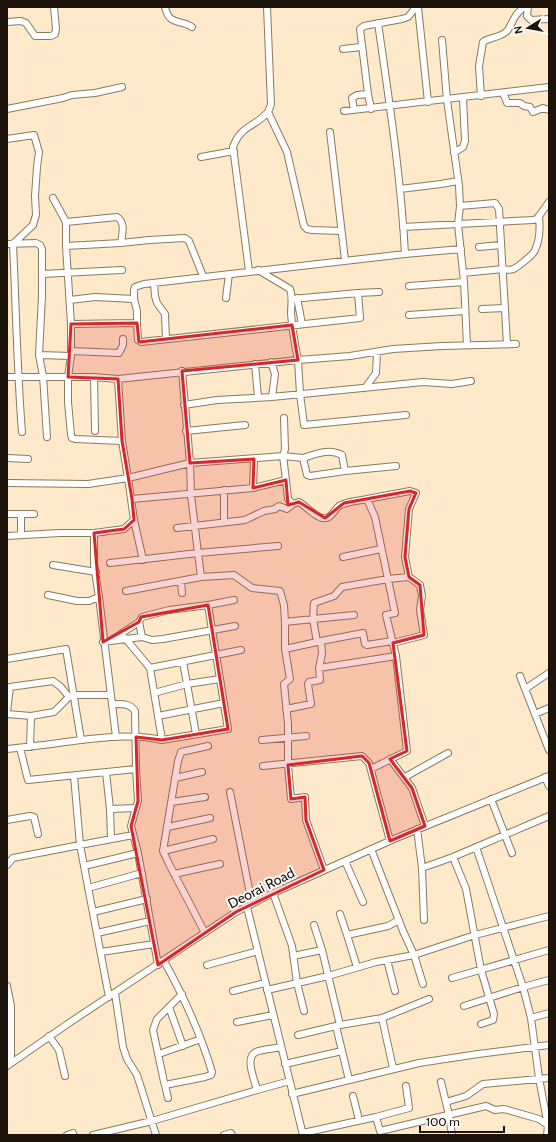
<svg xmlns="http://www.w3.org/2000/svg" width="556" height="1142" font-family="Cabin,sans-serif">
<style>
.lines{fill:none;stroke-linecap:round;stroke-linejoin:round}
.minor-casing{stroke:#8c795e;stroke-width:8}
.minor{stroke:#fff;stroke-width:6}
.marked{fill:#d62828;fill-opacity:0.2;stroke:#d62828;stroke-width:3;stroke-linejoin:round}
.labels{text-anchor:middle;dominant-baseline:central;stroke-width:4;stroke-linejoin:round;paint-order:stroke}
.street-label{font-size:14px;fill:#1c140a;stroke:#fff}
</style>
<rect width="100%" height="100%" fill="#fee9cb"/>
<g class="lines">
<defs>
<path id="minor" d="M165,7C169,26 180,19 192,27
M418,7L428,102
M528,7L527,16L531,20L549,19
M7,22L21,21L26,23L35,36H51L55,34L56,29L54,7
M442,40L447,100L459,186L460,206L458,224L464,282L467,345
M343,49L361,47
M502,93L505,97L507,103H520L524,106L530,107L533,112L543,108L549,110
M368,94L360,29L364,26L402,19L408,17L416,7
M481,96L479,66L483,42C490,37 500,38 507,31C511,26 513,19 517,14C519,11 522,9 524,7
M7,109L63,98L72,95L95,93L122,87
M354,110L352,98L357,95L368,94L371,109
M344,111L549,87
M268,112L287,152L304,226L307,229L312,230L341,231
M330,132L345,260
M7,139L34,135L39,152L37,167L35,196L36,215L33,225L13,244C16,307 17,370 22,432
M454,153L463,147L465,141L463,98
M201,157L234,151
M400,189L441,184L458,181
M53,198L66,222V246L71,324V356L68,377V402L71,435L72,438L75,439L122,441
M460,206L495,203L499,209L507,344
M66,222L117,217C126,223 122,234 121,243
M403,227L533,220L537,219L549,202
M7,244L36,243L40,245L42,249V296L39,355L43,376L47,437
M66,246L121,243L149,240L185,238L189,241L203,276
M479,247L501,245
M405,254L461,249
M258,270L290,289C293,297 291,305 291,313C292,329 295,345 298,360L350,356L393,349L442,346L516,344
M249,271L233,147C241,125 255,127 267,113C269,111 270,107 271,104L267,7
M463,273L503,269C512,271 515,269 522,263C527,259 533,255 535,250C540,240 540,226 539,216
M42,274L122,270
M154,283L155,296L157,303L165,314L166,339
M409,286L464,282
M358,293L379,292
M226,298L229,274
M297,298L302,324
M134,299L137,311V323
M70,300L95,297L134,299V290L135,287L144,284L405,254C401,177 389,100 378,23
M482,309L505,308
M409,315L465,311
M71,324L137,323L138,340L141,342L360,318L358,293L292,299
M71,351L119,353L123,345V339
M39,355L71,356
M255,364L258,397
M7,377H94L118,379L298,360L300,394L304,425L406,415
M94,377L95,431
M365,388L376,373L377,352
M272,397L423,382L452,384L471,381
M184,405L217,400L272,397L275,374L271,362
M186,431L245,425
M7,458L28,459
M303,458C316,454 329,448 342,455L345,471
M286,480L288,499L293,504L299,502C307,507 313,515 322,518C331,520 334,510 339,506C347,501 358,501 367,499L375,517L395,613L386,615L396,656L407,751L371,769
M7,483L88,484L128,478L122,441L118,379
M253,488L254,459
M224,490V522
M132,499L253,488L286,480L283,456L303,458L307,475L310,476L345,471L396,466
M367,499L410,491L416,493L409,509L405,557L409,577
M7,514H34
M21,514V535
M177,528L245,520L264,511L275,509L279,506L287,509L293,504
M94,533V565L99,597
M7,536L60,533H94L124,529L134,520
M343,557L381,549
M143,560L134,520L128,478L190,463L283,456L285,449L284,418
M110,563L198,553L191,495L190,463L182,371
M53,565L96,572
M201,577L234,575L252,588L280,591L284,605L285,622
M181,581L182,593
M126,591L201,577L198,553L278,546
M48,595L77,601H89L99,597L116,737
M208,605L234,600
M354,615L313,619L314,603L334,596L342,587L388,579L409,577L420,585L422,596L420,610L424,635L393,643
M125,638L150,668L162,740
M113,639L139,622
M321,641L317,642L313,619L285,622V649L290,679L284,684L288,724V765L291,799L305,797L306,820L324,870
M103,642L142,637
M285,649L317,642
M7,659L66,649L81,740
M183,662L196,734
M150,668L241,650
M319,668L396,656
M520,676L549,750
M525,689L549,673
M154,693L187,684L220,679L208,605L169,610L142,617L139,622L142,637L152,640L163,639L235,626
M112,704C122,704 130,703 135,711L136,769L138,801L136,808
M286,709L311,704L308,684L309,682L320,680V679L319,668L322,654L321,641L363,633L365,644L367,645L392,641
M7,712L10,687L53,681L61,687L69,697
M7,714L31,716
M535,714L549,708
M158,716L224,703
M262,740L306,736
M30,747L31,716L54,712L69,697L74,695H111
M20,748L28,780L136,769
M7,749C26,747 46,745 65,742C97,738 130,733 162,740L228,729L220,679
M390,759L412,788L425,826
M263,766L362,756L369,763L390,841
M106,772L110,809L136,808L131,826L138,853L158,965
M405,777L448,753
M545,777L549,786
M175,778L202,772
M230,792L252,904
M491,799L512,853
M172,802L205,797
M110,809L111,838
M7,820L30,816L34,817L38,834
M168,827L210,818
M417,829L422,868L453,857L549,816
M476,847L523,987L531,1018L539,1078L548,1126L547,1135
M371,849L403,931L414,955L423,984
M163,851L213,839
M453,857L466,889L481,970L494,1014L493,1020L481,1024
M345,861L363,902
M7,865L13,858L80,845L74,776
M84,866L138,853
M422,868L424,920
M174,874L220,864
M88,888L142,873
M273,893L292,946L297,983L304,1011
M247,907L303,1135
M93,912L147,899
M340,914L347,935
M314,925L322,950
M97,933L150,921
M205,933L169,864L163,851L178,761L181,752L208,746
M101,952L154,944
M293,956L322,950L340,1025
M387,960L395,991
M164,961C184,997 200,1032 212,1072L211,1075L205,1077L165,1085L164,1082L153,1030L157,1019L182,994
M207,965L258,951
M357,967L347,935L388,926L399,920
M452,978L549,950
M7,986L11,1006V1063
M267,990L328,976L376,962L414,955L475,935L549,916
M233,991L265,983
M115,993L123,1047L127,1059L137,1075L156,1135
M109,997L80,845L133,835
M464,1006L523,987L549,980
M169,1007L183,1046
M382,1018L393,1068
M531,1018L549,1013
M237,1022L273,1015
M336,1026L349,1080
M298,1035L340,1025L382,1018L429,999
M49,1036L59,1050L65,1076
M159,1054L201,1039
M285,1064L342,1051
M7,1066L69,1023L236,912L269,895L394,839L549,776
M441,1082L449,1115L452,1135
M165,1085L168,1098
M257,1090L290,1081
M292,1094L419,1063L478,1054L549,1045
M353,1096L359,1120
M446,1102L466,1096L483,1084L549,1078
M376,1117L409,1108L406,1086
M303,1133L376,1117L380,1131L486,1106L495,1110L504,1109L539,1119L549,1126
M67,1135L73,1133
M93,1135L152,1121L257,1090C255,1081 244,1057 256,1052C262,1049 273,1049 281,1047
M224,1135L231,1133L232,1135"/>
</defs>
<use href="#minor" class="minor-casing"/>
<use href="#minor" class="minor"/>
</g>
<path class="marked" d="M137,323L139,342L292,325L298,360L182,371L190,463L254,459L253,488L286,480L288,505L299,502L325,518L344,503L410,491L416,493L409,509L405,557L409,577L420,585L424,635L393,643L407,751L390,759L412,788L425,826L390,841L369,763L362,756L288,765L291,799L305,797L306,820L324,870L236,912L158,965L131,826L138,801L136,737L162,740L228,729L208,605L141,617L139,622L103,642L94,533L124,529L134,520L132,499L122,441L118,379L68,377L71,324Z"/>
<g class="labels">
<g class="street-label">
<text transform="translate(261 888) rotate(-27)">Deorai Road</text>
</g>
</g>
<rect width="556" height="1142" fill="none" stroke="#1c140a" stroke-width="16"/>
<g transform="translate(528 28) rotate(259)" stroke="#ffffff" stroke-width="3" paint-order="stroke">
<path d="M0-3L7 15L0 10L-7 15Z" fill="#1c140a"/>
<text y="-6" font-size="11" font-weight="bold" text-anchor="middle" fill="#1c140a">N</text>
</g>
<path d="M420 1126v6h84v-6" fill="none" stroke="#1c140a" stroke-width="2"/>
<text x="426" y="1126" font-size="12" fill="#1c140a" stroke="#ffffff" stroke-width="3" paint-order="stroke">100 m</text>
</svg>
